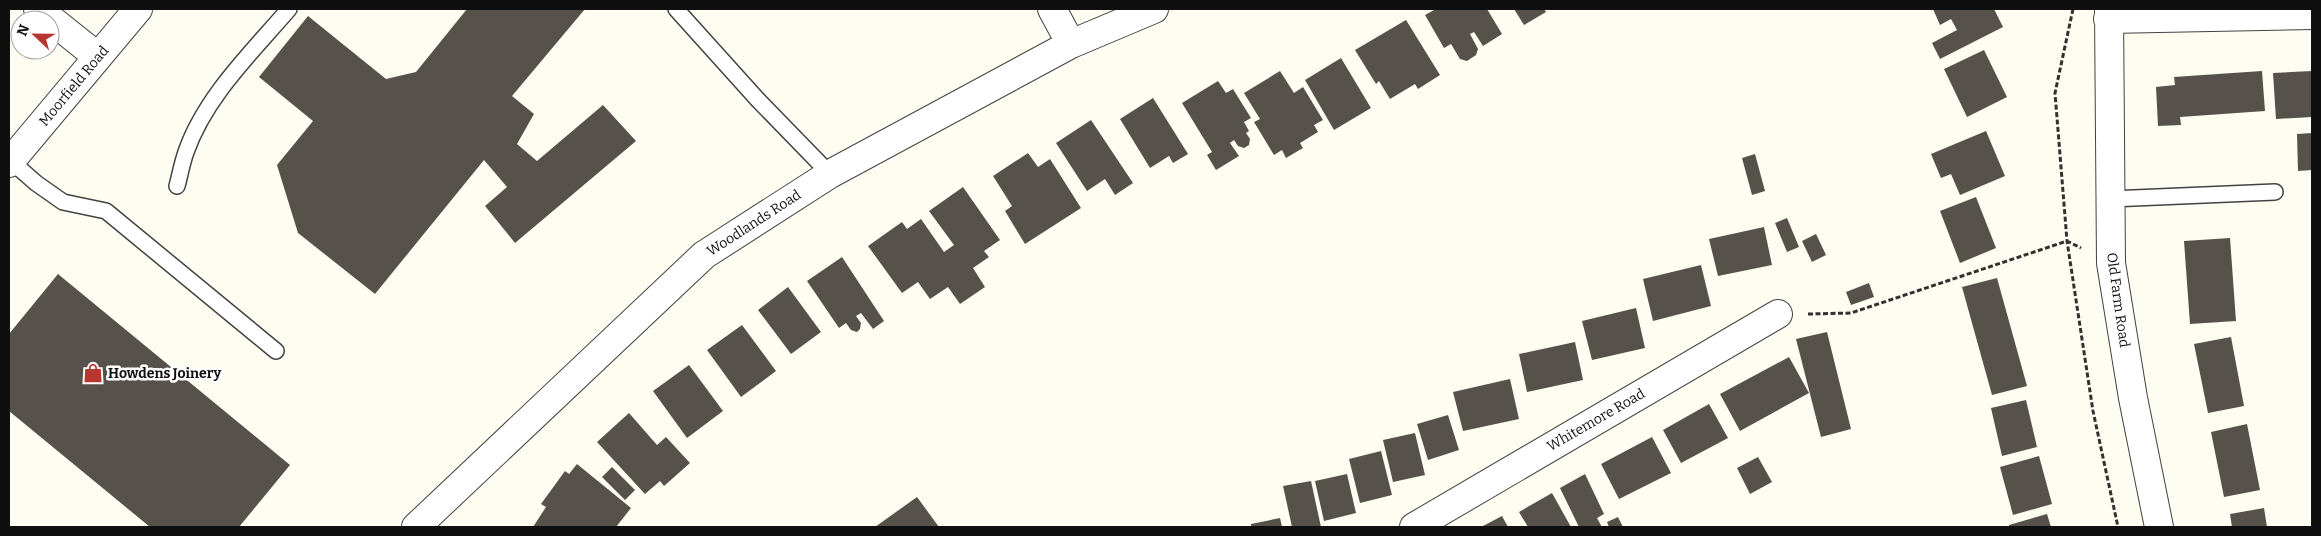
<svg xmlns="http://www.w3.org/2000/svg" width="2321" height="536" font-family="Bitter,serif">
<style>
.building{fill:#57514c}
.lines{fill:none;stroke-linecap:round;stroke-linejoin:round}
.lane-casing{stroke:#424242;stroke-width:18}
.street-casing{stroke:#424242;stroke-width:30}
.path{stroke:#313131;stroke-width:3;stroke-dasharray:5 2.5;stroke-linecap:butt}
.lane{stroke:#fff;stroke-width:15}
.street{stroke:#fff;stroke-width:28}
.labels{text-anchor:middle;dominant-baseline:central;stroke-width:5;stroke-linejoin:round;paint-order:stroke}
.street-label{font-size:14px;fill:#0f0f0f;stroke:#fff}
.poi-label{font-size:14px;font-weight:bold;fill:#0f0f0f;stroke:#fff;text-anchor:start}
</style>
<rect width="100%" height="100%" fill="#fefdf2"/>
<path class="building" d="M467,9H585L512,96L534,114L517,144L537,161L603,105L636,141L515,243L485,206L507,187L484,160L375,294L298,233L277,165L313,121L259,77L308,16L386,79L416,72Z
M1436,9H1487L1502,34L1483,46L1474,32L1470,34L1478,49L1476,55L1467,61L1460,59L1451,44L1444,48L1425,15Z
M1514,9H1544L1546,12L1524,25Z
M1933,9H1994L2003,27L1940,59L1932,43L1957,30L1951,19L1940,25Z
M1406,20L1440,75L1418,89L1415,84L1390,99L1379,81L1376,84L1355,50Z
M1984,50L2007,97L1967,117L1944,69Z
M1341,58L1371,108L1334,130L1305,80Z
M1280,71L1294,93L1303,87L1323,120L1314,125L1318,132L1300,143L1303,148L1286,158L1282,150L1274,155L1254,122L1260,119L1244,93Z
M2262,71L2265,111L2180,117L2181,125L2158,126L2156,87L2175,85L2174,77Z
M2312,71V117L2276,119L2273,73Z
M1218,81L1226,93L1233,89L1251,118L1244,122L1249,131L1246,133L1250,139L1249,145L1244,148L1238,146L1234,140L1230,143L1239,156L1216,170L1207,155L1212,152L1182,103Z
M1153,98L1188,154L1173,163L1169,156L1150,168L1120,119Z
M1091,120L1133,183L1115,195L1105,179L1087,191L1056,143Z
M1986,131L2005,176L1960,195L1951,174L1941,178L1931,154Z
M2312,133V170L2298,171L2297,134Z
M1028,153L1038,167L1050,159L1081,208L1025,244L1005,211L1012,206L993,176Z
M1755,154L1765,191L1752,195L1742,158Z
M963,187L1000,240L984,251L989,257L973,268L985,287L960,304L948,287L930,299L918,282L902,293L868,246L902,222L907,229L921,219L944,252L954,245L929,211Z
M1976,197L1996,248L1960,263L1940,211Z
M1787,218L1799,247L1787,252L1775,223Z
M1764,227L1772,265L1718,276L1709,239Z
M1816,234L1826,255L1812,262L1802,241Z
M2230,238L2236,321L2190,324L2184,241Z
M842,257L884,321L873,329L861,313L856,316L861,323L860,329L857,332L851,330L846,323L839,328L807,281Z
M1701,265L1711,306L1653,321L1643,279Z
M58,274L290,465L239,527H150L9,411V334Z
M1997,278L2027,386L1992,395L1962,287Z
M1869,283L1874,297L1851,305L1846,292Z
M788,287L821,332L791,354L758,310Z
M1636,308L1645,348L1592,360L1582,321Z
M742,325L776,371L741,397L707,350Z
M1827,332L1851,429L1821,437L1796,339Z
M2231,337L2244,406L2208,413L2194,344Z
M1575,342L1583,380L1527,392L1519,354Z
M1789,357L1809,393L1740,431L1720,394Z
M689,365L723,411L687,438L653,391Z
M1510,379L1519,419L1463,431L1453,392Z
M2026,400L2037,447L2002,456L1991,408Z
M1709,404L1728,438L1681,463L1663,430Z
M629,413L657,445L666,437L690,463L664,486L660,481L645,494L597,442Z
M1448,415L1459,450L1428,460L1417,424Z
M2247,424L2260,490L2224,497L2211,432Z
M1415,433L1425,475L1393,482L1383,440Z
M1652,437L1671,473L1619,499L1601,464Z
M1381,451L1392,495L1360,503L1349,459Z
M2039,456L2052,504L2013,515L2000,467Z
M1758,457L1772,482L1750,494L1737,468Z
M577,464L631,508L616,527H533L546,507L541,504L565,471L569,474Z
M612,467L635,490L625,500L602,477Z
M1347,474L1356,513L1324,521L1315,481Z
M1585,474L1604,514L1597,518L1602,527H1579L1560,488Z
M1311,481L1321,527H1292L1283,486Z
M1552,493L1571,527H1528L1519,512Z
M917,497L939,527H875Z
M2264,508L2267,527H2232L2230,514Z
M2047,514L2051,527H2009V525Z
M1502,516L1508,527H1481Z
M1618,517L1623,527H1609L1607,522Z
M1280,518L1282,527H1251V524Z"/>
<g class="lines">
<defs>
<path id="lane" d="M676,9L758,100L830,174
M11,161L36,183L63,202L106,211L276,351
M177,186C180,175 182,163 186,152C205,97 252,52 289,9
M2110,199L2275,192"/>
<path id="street" d="M38,9L98,57
M1052,9L1071,44
M2109,9L2111,263L2133,398L2159,527
M2108,19L2312,15
M9,163L138,9
M416,527L704,255L830,174L1071,44L1154,9
M1414,527L1778,314"/>
</defs>
<use href="#lane" class="lane-casing"/>
<use href="#street" class="street-casing"/>
<path class="path" d="M2073,9L2055,93L2067,241L2093,411L2118,527
M1808,314L1851,313L2067,241L2081,248"/>
<use href="#lane" class="lane"/>
<use href="#street" class="street"/>
</g>
<defs>
<symbol id="shop-bare" viewBox="-9 -9 18 18"><path d="M-5-2.5h2.3a2.7 3.5 0 0 1 5.4 0H5L5.5 6h-11ZM-1.5-2.5h3a1.5 2.3 0 0 0-3 0Z" fill="#b7362f" stroke="#fff" stroke-width="2.5" paint-order="stroke"/></symbol>
</defs>
<g fill-rule="evenodd">
<use href="#shop-bare" x="79" y="359" width="28" height="28"/>
</g>
<g class="labels">
<g class="street-label">
<text transform="translate(74 86) rotate(-50)">Moorfield Road</text>
<text transform="translate(754 223) rotate(-33)">Woodlands Road</text>
<text transform="translate(2118 300) rotate(82)">Old Farm Road</text>
<text transform="translate(1596 420) rotate(-30)">Whitemore Road</text>
</g>
<g class="poi-label">
<text x="108" y="373">Howdens Joinery</text>
</g>
</g>
<rect width="2321" height="536" fill="none" stroke="#0f0f0f" stroke-width="20"/>
<g transform="translate(35 35) rotate(292)"><circle r="24" fill="#ffffff" stroke="#9f9f9f"/>
<path d="M0-4L9 19L0 12L-9 19Z" fill="#b7362f"/>
<text y="-8" font-size="14" font-weight="bold" text-anchor="middle" fill="#0f0f0f">N</text>
</g>
</svg>
